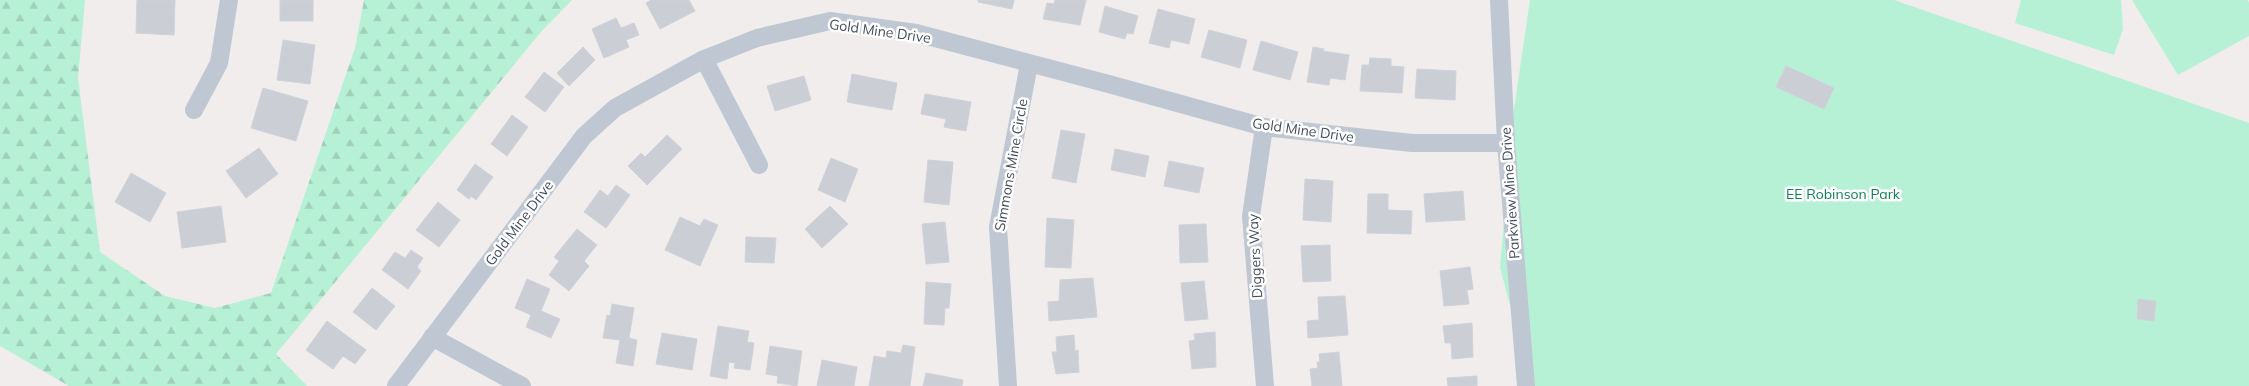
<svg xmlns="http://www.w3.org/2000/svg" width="2249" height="386" font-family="Mulish,sans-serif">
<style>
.forest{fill:url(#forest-firs)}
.green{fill:#b7f1d5}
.building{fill:#cbced5;stroke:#d0d2d9}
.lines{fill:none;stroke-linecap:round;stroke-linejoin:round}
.street{stroke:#bfc7d3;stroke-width:18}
.labels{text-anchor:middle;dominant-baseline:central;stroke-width:5;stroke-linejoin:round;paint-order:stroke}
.street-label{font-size:14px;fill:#444d5b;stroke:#fff}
.park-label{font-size:14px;fill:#108156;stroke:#fff}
</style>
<defs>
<pattern id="forest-firs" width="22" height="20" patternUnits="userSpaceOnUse" patternTransform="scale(1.25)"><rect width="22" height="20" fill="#b7f1d5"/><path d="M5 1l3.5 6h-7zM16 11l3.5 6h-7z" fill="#9fd0b9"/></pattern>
</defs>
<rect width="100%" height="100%" fill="#f0edec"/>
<path class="forest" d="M0,0H85L78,78L100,252L165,296L215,308L271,293L355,48L364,0H572L541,32L276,354L307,386H69L0,346Z"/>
<path class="green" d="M1530,0H1894L2249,123V386H1531L1500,267L1514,109Z
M2021,0H2121L2123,29L2114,55L2015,23Z
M2132,0H2247L2249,2V36L2178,75Z"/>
<path class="building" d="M137,0H175L174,35L136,33Z
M280,0H313V21H280Z
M651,0H689L695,11L660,29L646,3Z
M978,0H1014L1012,9L978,2Z
M1055,0H1086L1080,25L1043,19L1047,3L1054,4Z
M1105,6L1138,16L1133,34L1127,33L1125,39L1099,32Z
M1158,9L1195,19L1189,44L1171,40L1169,48L1149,43Z
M616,18L621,28L634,23L639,35L626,40L629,47L604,58L592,29Z
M1209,30L1247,40L1240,68L1201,57Z
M283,40L315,45L310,84L277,80Z
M1261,41L1298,52L1290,80L1253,70Z
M583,47L595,60L569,86L557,73Z
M1313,47L1324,49L1323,51L1349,55L1345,80L1330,78L1329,85L1307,82Z
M1370,58L1391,59V66L1404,67L1402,93L1360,91L1362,65H1369Z
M1786,66L1834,88L1824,109L1776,87Z
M1417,69L1456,71L1455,100L1415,98Z
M544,72L564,87L545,112L525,97Z
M852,74L897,83L892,110L847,102Z
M804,76L811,100L775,111L767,86Z
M263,88L308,101L296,141L251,128Z
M925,94L971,102L966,131L944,127L946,119L921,114Z
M512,115L528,127L507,156L491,144Z
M1061,130L1085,134L1076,183L1052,178Z
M667,135L682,149L647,185L628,166L641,153L645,157Z
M259,148L278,174L246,198L226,171Z
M1115,149L1149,156L1145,177L1111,170Z
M831,158L858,169L845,202L818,190Z
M928,160L953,162L949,205L924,202Z
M1169,161L1204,168L1199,193L1164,186Z
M475,164L493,177L476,200L471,196L469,199L457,190Z
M131,173L166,193L150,222L115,202Z
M1305,179L1333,181L1331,222L1303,220Z
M616,185L630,195L606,228L584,212L600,190L608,196Z
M1463,191L1465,220L1426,222L1424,194Z
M1368,194H1388V210L1412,211L1411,234L1367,233Z
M438,202L460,220L439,247L416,230Z
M221,206L226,242L182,248L177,212Z
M830,206L848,224L822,248L805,229Z
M680,217L700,226L704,219L718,225L700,266L665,250Z
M1047,218L1074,220L1071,268L1045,267Z
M945,222L949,262L926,264L922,224Z
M1206,224L1208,262L1180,263L1179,225Z
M577,229L597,245L584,261L589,266L569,291L549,275L559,261L554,257Z
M746,237L776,238L774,263L745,262Z
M1330,245L1331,281L1303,282L1301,246Z
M411,250L423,258L417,267L421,271L408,289L382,270L395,252L405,258Z
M1470,267L1473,289L1467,290L1469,304L1444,306L1440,271Z
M1093,278L1097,317L1049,321L1048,302L1059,301L1060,280Z
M527,279L550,289L541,311L560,319L551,338L526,327L531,315L515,308Z
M1204,281L1208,319L1185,321L1181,283Z
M926,282L951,284L949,308H945L944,325L924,324Z
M372,288L395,306L376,330L353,312Z
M1345,296L1348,335L1308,338L1307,321L1319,320L1318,297Z
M2138,299L2156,301L2154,321L2137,319Z
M612,304L634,308L629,338L637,340L633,366L616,363L620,340L603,338L607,315L610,316Z
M327,321L366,350L355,364L343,356L333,369L306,350Z
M1472,323L1473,357L1452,359L1451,343H1445L1443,326Z
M718,326L749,331L747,342L754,343L750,370L734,368L735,363L729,362L727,379L710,376Z
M1215,332L1216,367L1192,369L1189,341L1195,340L1194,334Z
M662,333L697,339L692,370L656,364Z
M1074,335L1075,351L1078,350L1079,372L1056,374L1052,352H1057L1056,337Z
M903,345L915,347L910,386H869L874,356L886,358L887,351L901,353Z
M770,346L802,351L797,386L777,383L778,376L766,374Z
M1339,352L1342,386H1312L1310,369L1318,368L1317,362H1320L1319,354Z
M822,360L857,367L854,386H817Z
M926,373L963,380L962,386H923Z
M1477,376V386H1448L1447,378Z"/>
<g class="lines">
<path class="street" d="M1499,0L1506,143L1526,386
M704,59L759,165
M194,110L219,63L229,0
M1264,127L1251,216L1265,386
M432,337L522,386
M396,386L584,136L615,108L704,59L757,38L830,21L916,33L1116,86L1264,127L1412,143H1506
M1008,386L998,227L1029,64"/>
</g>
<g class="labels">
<g class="street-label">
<text transform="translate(880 31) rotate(8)">Gold Mine Drive</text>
<text transform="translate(1303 130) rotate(8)">Gold Mine Drive</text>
<text transform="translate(1011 165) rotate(-80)">Simmons Mine Circle</text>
<text transform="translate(1510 193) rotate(-94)">Parkview Mine Drive</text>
<text transform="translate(519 223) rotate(-53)">Gold Mine Drive</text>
<text transform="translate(1255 256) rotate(-93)">Diggers Way</text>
</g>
<g class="park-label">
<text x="1843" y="194">EE Robinson Park</text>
</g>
</g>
</svg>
